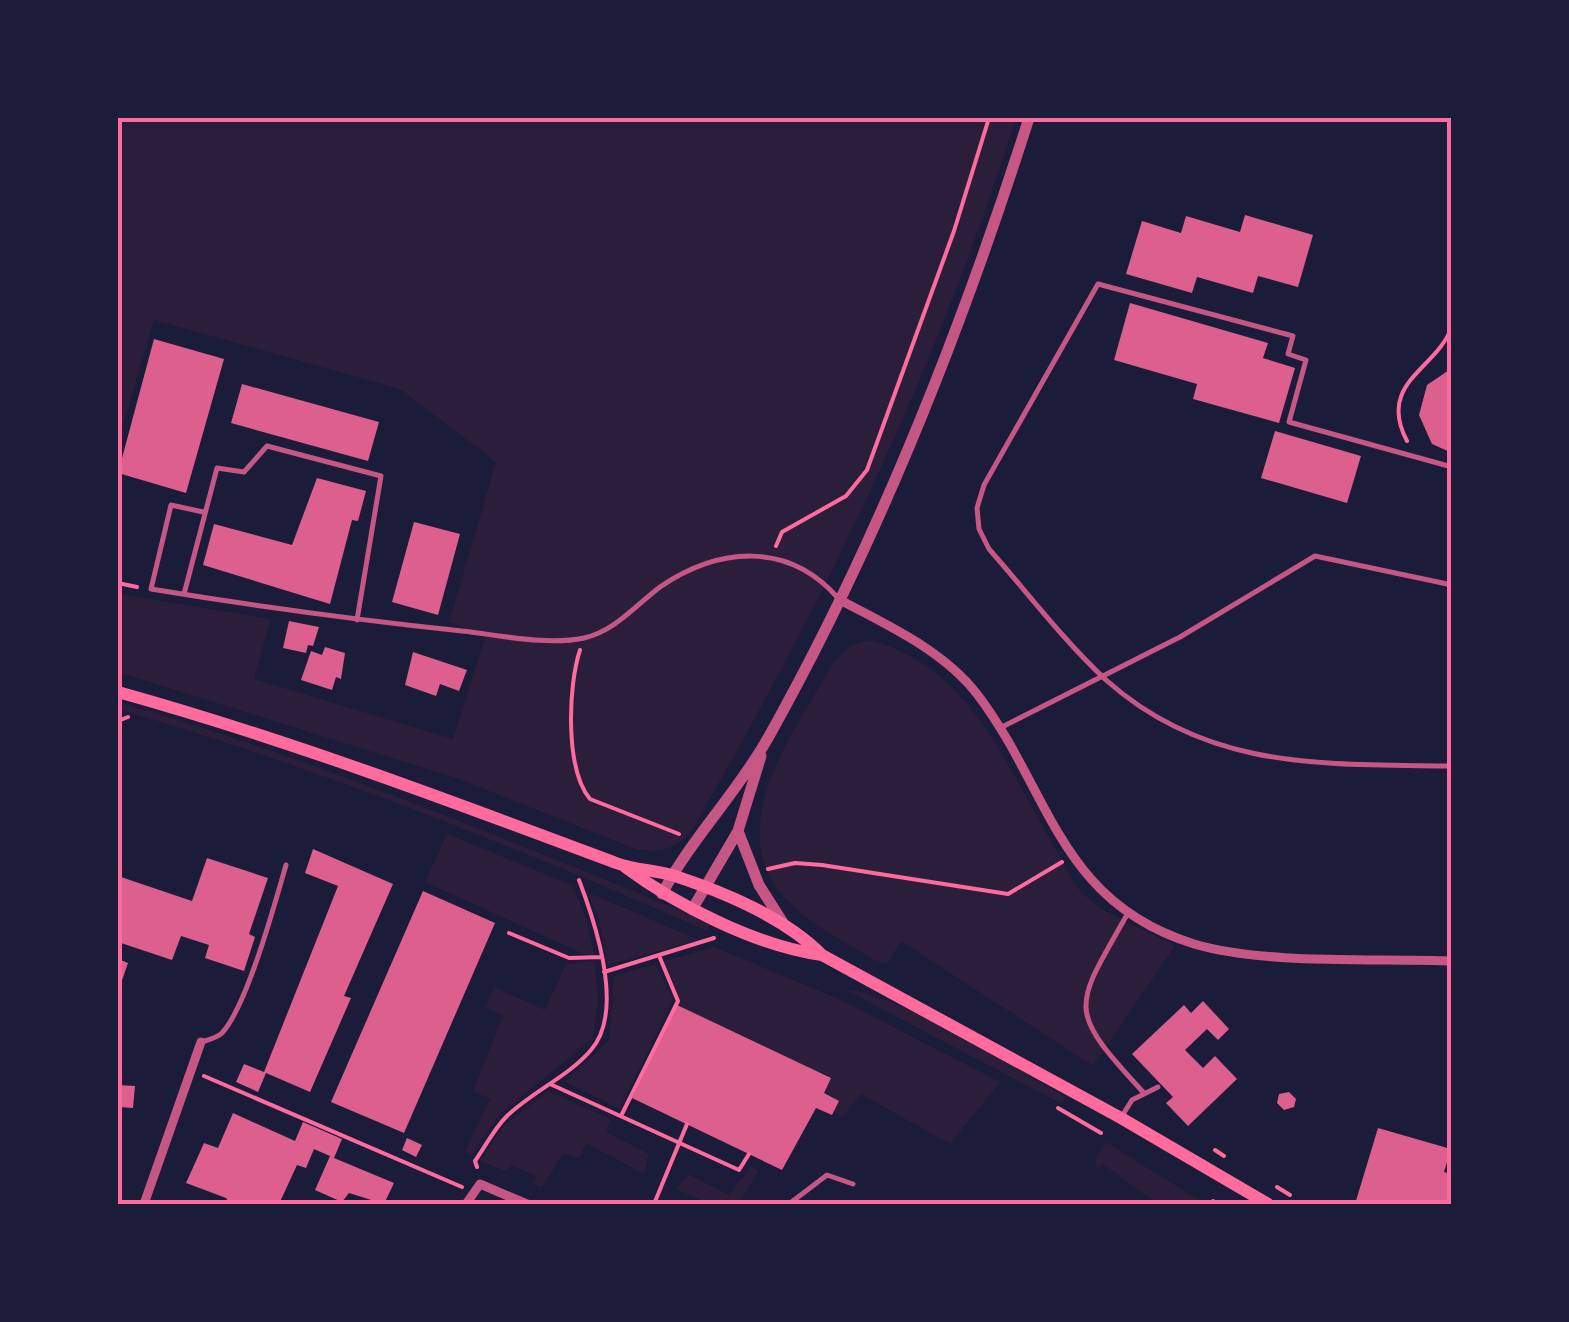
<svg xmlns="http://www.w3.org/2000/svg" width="1569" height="1322" font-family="'Times New Roman',serif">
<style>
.green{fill:#2a1e3b}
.building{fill:#dd5f8e}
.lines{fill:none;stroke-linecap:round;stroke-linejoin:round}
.path{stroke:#ff6b9d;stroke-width:4}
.service{stroke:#c65784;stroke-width:5}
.minor{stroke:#c65784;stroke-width:9}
.tertiary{stroke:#c65784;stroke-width:11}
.secondary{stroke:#ff6b9d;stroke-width:12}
.neatline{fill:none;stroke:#ff6b9d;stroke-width:4}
</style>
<rect width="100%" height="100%" fill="#1b1b3a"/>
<path class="green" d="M118,118H1016C938,368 822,607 690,833C672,850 661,852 638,850L459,779L118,672V594L271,619L254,679L453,739L486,634L449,622L496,462L400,389L154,320L118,442Z
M868,640C966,662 1005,762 1051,841C1063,861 1070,883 1088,898C1112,918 1148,931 1175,946L1093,1066L901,941L887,964L874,960C842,939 798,919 776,887C727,815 800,724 834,661L850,646Z
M118,702C321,761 516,843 711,923L707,931C515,846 318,768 118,709Z
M447,834L572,885L587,921L594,954L586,955L425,882Z
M587,892L699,940L608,965L599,920Z
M714,947L841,1000L1000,1082L950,1144L861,1094L842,1117L834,1111L839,1101L677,1005L680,1000L664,961Z
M595,961L598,1001L593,1038L498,1116L471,1156L465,1151L490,1099L473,1091L503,1016L485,1007L494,987L545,1010L566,964Z
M656,964L673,999L620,1109L565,1082L609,1040L614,976Z
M844,989C906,996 1009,1065 1065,1097L1062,1104Z
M548,1091L611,1119L606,1132L649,1154L644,1174L586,1143L579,1159L564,1153L542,1187L534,1184L537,1176L511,1165L506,1171L480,1161L505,1124Z
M1106,1142L1205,1204H1157L1103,1164L1097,1171L1095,1158Z
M751,1166L759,1171L738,1204H711L676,1189L688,1174L729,1195Z"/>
<path class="building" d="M1245,215L1313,235L1298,287L1258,276L1253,293L1197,277L1192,293L1126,274L1142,221L1181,233L1186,216L1240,232Z
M1130,303L1268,343L1263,358L1295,368L1279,423L1193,399L1197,384L1114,360Z
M154,339L224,359L186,493L118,473Z
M1452,368V453L1432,444L1419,415L1427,385Z
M242,384L379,422L368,461L231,423Z
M1275,431L1361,456L1347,503L1261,478Z
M317,478L366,491L358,521L352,520L330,604L203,565L214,524L292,545Z
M414,522L460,534L438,615L392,602Z
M289,621L319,627L313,646L308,645L306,653L283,648Z
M325,647L345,653L341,679L336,677L332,690L301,680L311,651L322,655Z
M413,652L467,670L459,691L440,684L436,696L405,685Z
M313,849L393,884L344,996L351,998L310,1092L266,1073L258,1092L236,1082L244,1064L264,1072L338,886L305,873Z
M207,858L268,878L249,934L255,937L244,971L205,958L209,945L181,936L172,960L118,942V876L192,901Z
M423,891L495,923L404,1133L331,1102Z
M118,959L128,963L118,992Z
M1203,1001L1229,1029L1218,1040L1207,1029L1185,1050L1203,1068L1215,1056L1237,1079L1188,1126L1166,1103L1173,1097L1132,1054L1184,1005L1191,1013Z
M677,1005L831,1078L824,1093L839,1101L832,1115L816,1108L782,1170L632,1098Z
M118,1085L135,1086L133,1108L118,1107Z
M1289,1092L1296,1099L1294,1107L1284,1110L1277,1103L1279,1094Z
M233,1113L295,1141L303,1122L342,1139L334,1158L394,1183L384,1204L349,1193L342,1202L315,1190L330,1156L314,1149L306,1168L297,1165L279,1204H230L226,1198L186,1183L204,1143L218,1148Z
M1378,1128L1451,1149L1444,1172L1452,1174V1204H1355Z
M407,1138L422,1145L416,1157L402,1150Z"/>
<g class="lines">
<path class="path" d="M1407,441C1376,382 1438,369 1452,326
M776,546L782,532L846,496L867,470L954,231L989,118
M118,583L137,587
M580,650C568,686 565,769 590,799L679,834
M118,721L128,717
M768,869L795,863L822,865L1008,894L1062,862
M509,933L569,958L602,957
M604,972L714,938
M204,1076L462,1187
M550,1084L739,1170L749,1154
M1058,1108L1101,1133
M621,1116L678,1001L660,958
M1215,1150L1224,1156
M477,1167L475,1161C485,1147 494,1129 506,1117C531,1092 568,1077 591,1050C625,1011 595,922 579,880
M1277,1187L1290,1195
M654,1204L687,1124
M1209,1204L1213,1201"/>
<path class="service" d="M1452,467L1289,422L1306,360L1288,354L1293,336L1098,284L984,485L977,508L979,529L989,549C1027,592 1064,641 1106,680C1208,771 1324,764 1452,766
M203,512L171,505L151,589C254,606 358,620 462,631C500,635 546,646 584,638C615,631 636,605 660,587C719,547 788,541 838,598
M184,594L217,468L244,472L267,446L381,476L357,620
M1000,728L1180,637L1315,556L1452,585
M1128,913C1073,1010 1066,1008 1143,1092
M201,1042C208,1040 217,1038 222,1033C247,1006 275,903 286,865
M1122,1116L1132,1100L1158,1087
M789,1204L827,1175L853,1184"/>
<path class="minor" d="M840,600C887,625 943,650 977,694C1051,791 1058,902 1194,944C1265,965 1376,958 1452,961
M144,1204L201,1042
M466,1204L480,1184L527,1204"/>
<path class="tertiary" d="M738,831L759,885L785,926
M662,894C691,839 737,793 768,738C878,542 961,332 1029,118
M693,908L738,831L761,756"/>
<path class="secondary" d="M118,692C287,739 451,801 616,863C635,870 656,870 675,876C726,893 784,917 822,955L1121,1118L1268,1204
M625,867C676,905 759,947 822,955"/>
</g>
<rect width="1569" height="1322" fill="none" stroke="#1b1b3a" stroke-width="240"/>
<rect x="120" y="120" width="1329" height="1082" class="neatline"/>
</svg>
